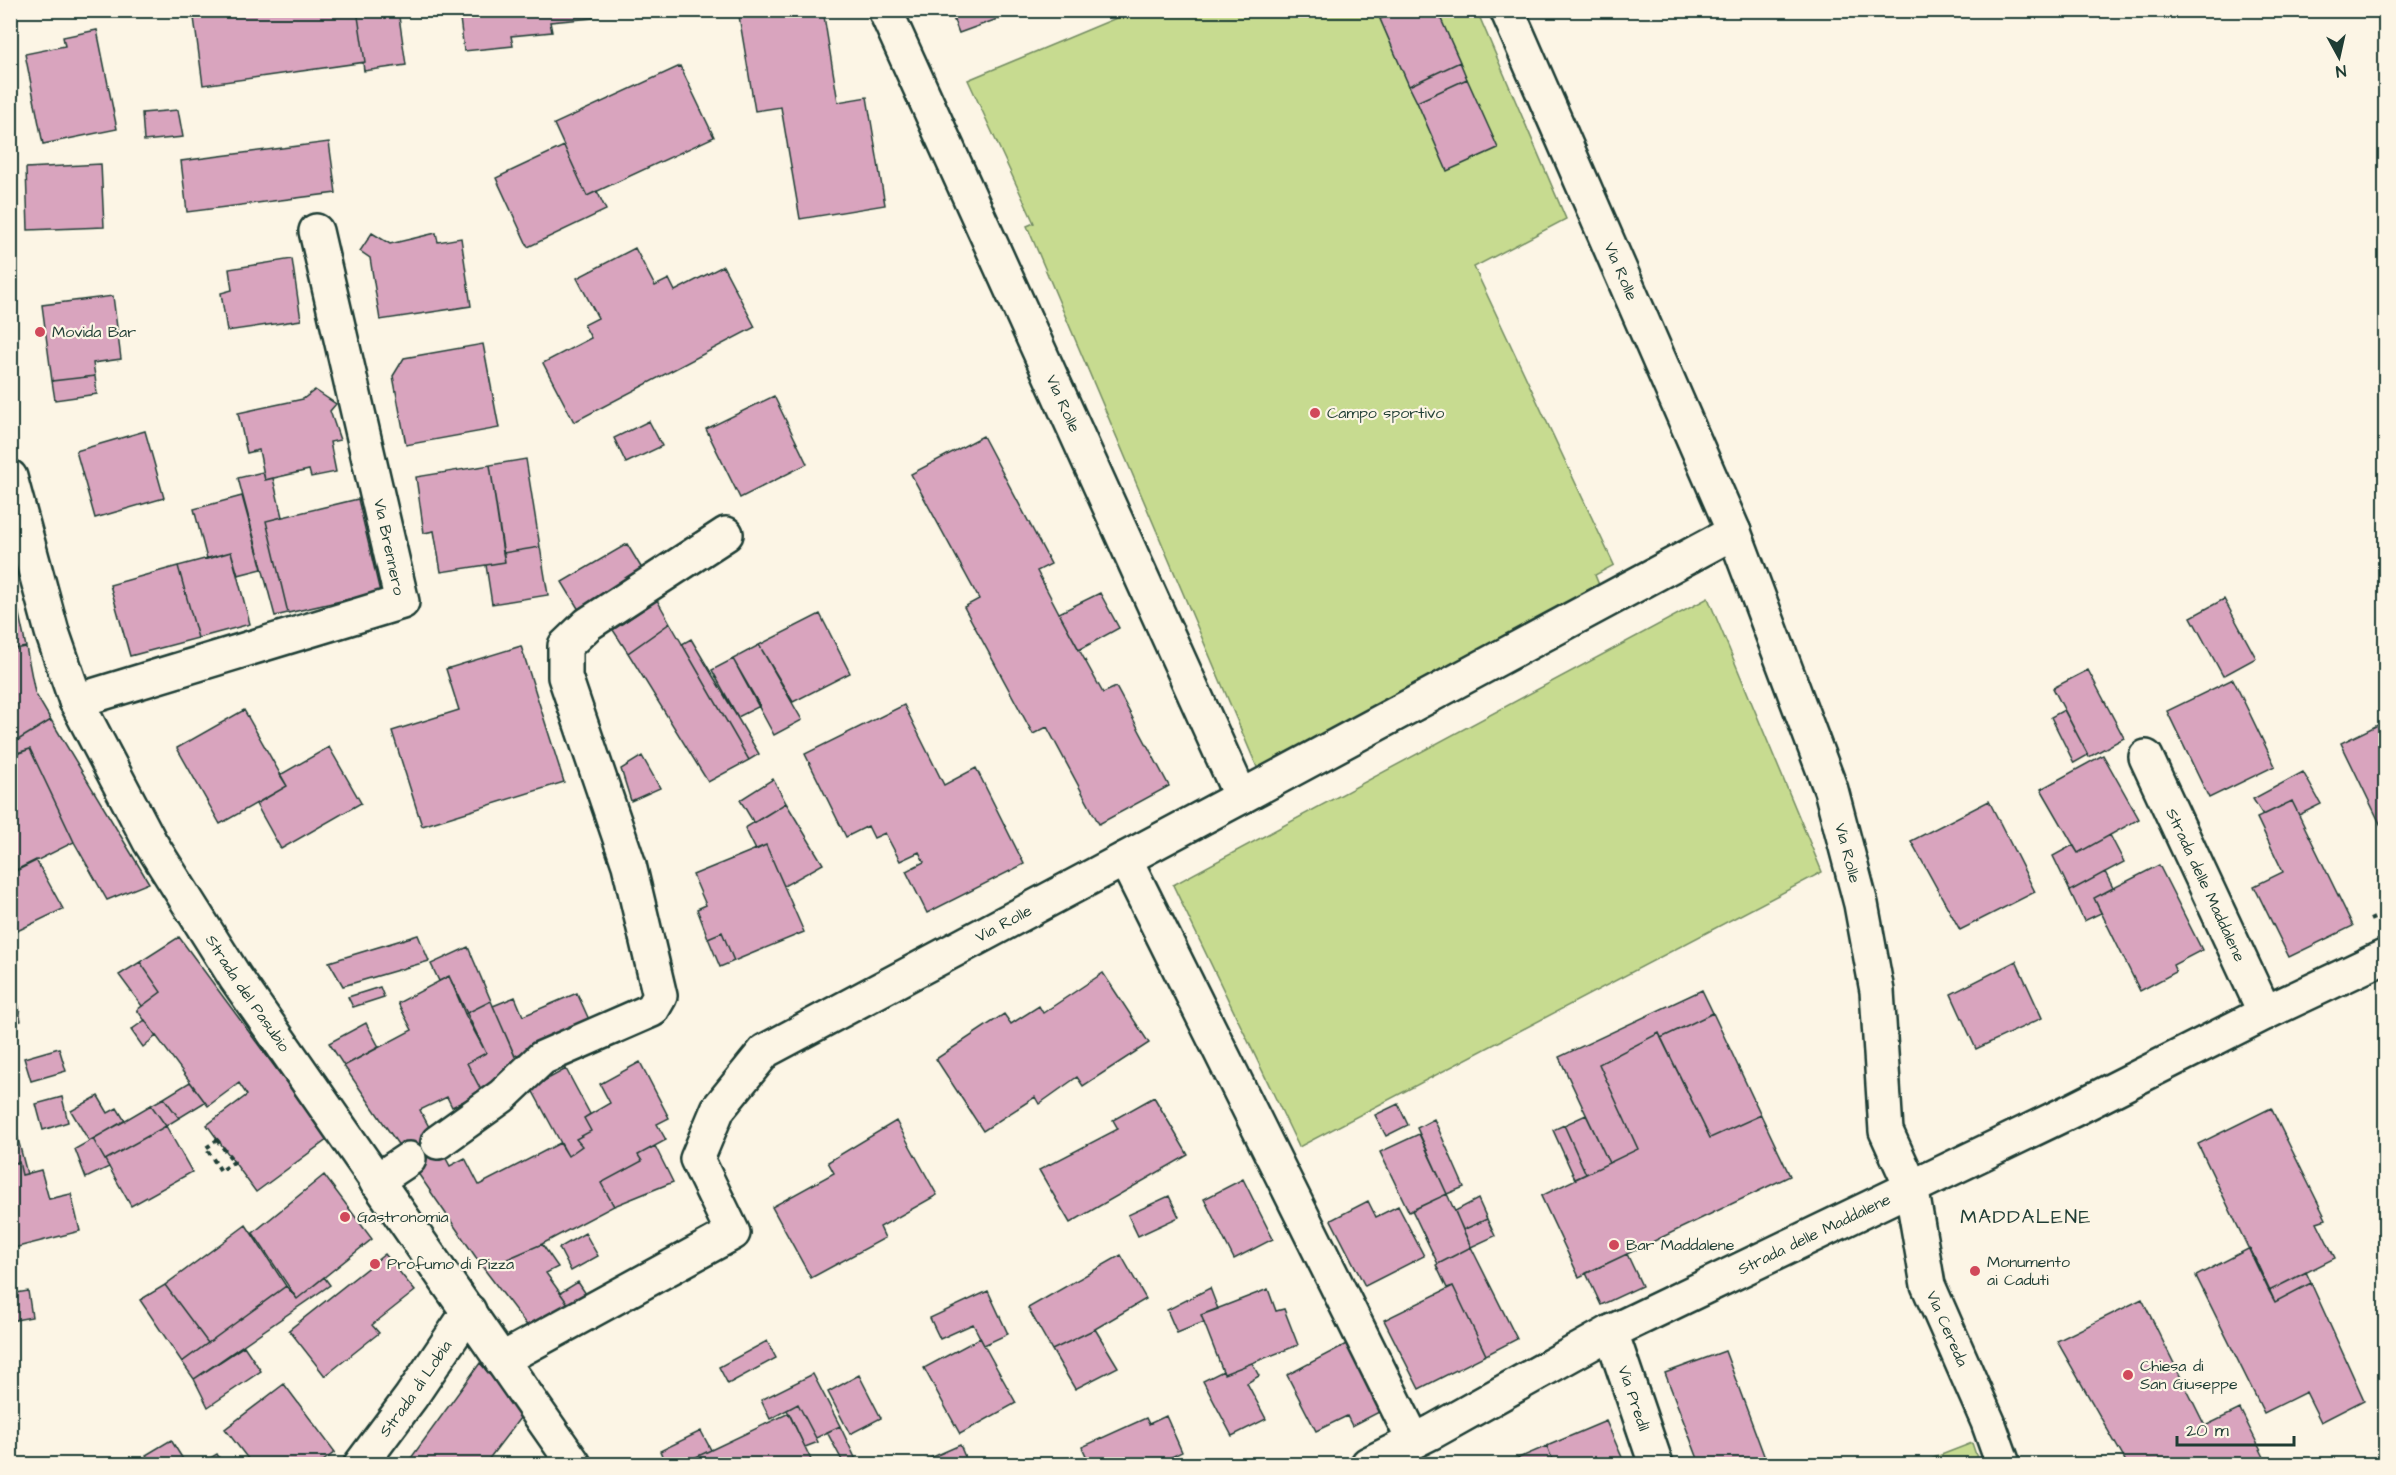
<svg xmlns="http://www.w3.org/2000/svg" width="2396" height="1475" font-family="'Architects Daughter',sans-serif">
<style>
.green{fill:#c7db90;stroke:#738c62;stroke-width:1.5}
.building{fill:#d9a4be;stroke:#1f3d34;stroke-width:1.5}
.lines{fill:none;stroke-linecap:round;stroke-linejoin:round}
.street-casing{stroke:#1f3d34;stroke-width:38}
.secondary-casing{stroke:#1f3d34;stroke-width:38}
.primary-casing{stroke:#1f3d34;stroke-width:38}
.path{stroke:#1f3d34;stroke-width:4;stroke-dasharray:4.5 4.5;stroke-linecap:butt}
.street{stroke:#fcf5e5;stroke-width:33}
.secondary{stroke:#fcf5e5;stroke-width:33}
.primary{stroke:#fcf5e5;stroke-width:33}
.poi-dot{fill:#d1495b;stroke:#fcf5e5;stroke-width:2}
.labels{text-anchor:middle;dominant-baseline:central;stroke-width:4.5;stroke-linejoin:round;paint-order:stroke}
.street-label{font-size:16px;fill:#1f3d34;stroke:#fcf5e5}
.poi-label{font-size:16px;fill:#1f3d34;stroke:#fcf5e5;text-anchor:start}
.quarter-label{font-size:20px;letter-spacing:1.5px;fill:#1f3d34;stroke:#fcf5e5}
</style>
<rect width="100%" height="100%" fill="#fcf5e5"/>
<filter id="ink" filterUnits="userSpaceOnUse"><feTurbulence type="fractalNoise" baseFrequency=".0167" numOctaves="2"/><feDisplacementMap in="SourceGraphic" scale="12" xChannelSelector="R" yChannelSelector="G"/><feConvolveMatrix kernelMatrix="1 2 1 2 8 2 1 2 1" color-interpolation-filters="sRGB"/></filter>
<g filter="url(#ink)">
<path class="green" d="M1133,11H1477L1566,219L1474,267L1614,565L1595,575L1605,600L1259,772L1027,226L1034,223L968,80Z
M1708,598L1822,872L1299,1147L1173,885Z
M1972,1443L1979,1464H1918Z"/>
<path class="building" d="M193,10H357L365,62L203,85Z
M357,10H398L406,65L364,71L363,63L365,62Z
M459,10H592L593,18L550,22L552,32L511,36L513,46L464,51Z
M738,10H823L838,102L867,97L885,205L800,219L781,107L755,111Z
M950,10H1022L959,33Z
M1399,10H1437L1460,62L1409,86L1380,19Z
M97,30L117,129L43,144L25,54L65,46L63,37Z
M1460,62L1467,79L1417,102L1409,86Z
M680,66L714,137L587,196L554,124Z
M1467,79L1498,148L1447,171L1417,102Z
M178,110L183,137L144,141L142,113Z
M329,142L336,193L187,212L181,161Z
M564,146L587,196L597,191L606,210L528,247L496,178Z
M101,164L104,227L28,230L26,168Z
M372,233L390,244L436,233L438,242L461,238L471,306L380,320L370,258L360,251Z
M635,248L655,286L669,279L675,291L723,266L755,327L574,422L543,363L591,338L584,325L598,318L577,278Z
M292,259L301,320L227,331L221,293L232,290L229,269Z
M113,296L121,359L93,363L95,376L52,381L42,305Z
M483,344L499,428L406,445L393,376L404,358Z
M95,376L97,394L55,400L52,381Z
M315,390L336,404L330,411L340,440L330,442L336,472L311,477L309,470L265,480L259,450L247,453L238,413L303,399Z
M774,396L807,464L740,498L706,429Z
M649,421L662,446L626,463L614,438Z
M145,431L164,498L95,518L76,451Z
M983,436L1051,564L1037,571L1059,613L1103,693L1116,687L1169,786L1099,824L1047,727L1033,734L964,607L979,599L911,474Z
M526,459L540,547L503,553L490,465Z
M490,465L505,562L441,572L434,531L424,533L416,477Z
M263,472L265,480L273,478L282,517L266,521L288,613L275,616L238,478Z
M242,496L262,569L238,575L231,552L207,559L194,509Z
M358,499L380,592L288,613L266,521Z
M627,544L647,577L582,615L562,582Z
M540,547L548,595L492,604L486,565L505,562L503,553Z
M231,552L250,624L198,638L178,566Z
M178,566L198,638L130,656L110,585Z
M10,572L26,647L10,650Z
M1100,593L1119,628L1079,650L1059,613Z
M2224,599L2256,658L2223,676L2191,617Z
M657,600L670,623L628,653L613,630Z
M820,614L850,673L793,702L759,645Z
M670,623L749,760L708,782L628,653Z
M691,639L759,754L749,760L682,644Z
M759,645L802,720L774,735L733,659Z
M521,646L564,782L422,826L392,731L459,710L446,669Z
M26,647L35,693L51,720L13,743L10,710V650Z
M733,659L760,706L738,717L712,670Z
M2088,670L2124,738L2089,757L2053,688Z
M2233,679L2275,766L2209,798L2167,711Z
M904,705L944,785L976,768L1024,864L927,913L906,871L924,862L919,852L900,861L885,833L874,838L868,826L846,837L805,754Z
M244,710L287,786L220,824L177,748Z
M2064,710L2088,755L2074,763L2051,717Z
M51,720L149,883L107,900L74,842L30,749L14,755L13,743Z
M2386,721V836L2341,743Z
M329,747L361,803L281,849L256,804L287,786L280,775Z
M30,749L74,842L12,873L10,755Z
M2103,755L2139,819L2078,853L2041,789Z
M642,756L660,788L631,801L621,769Z
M2303,772L2321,804L2299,815L2292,801L2263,815L2253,799Z
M773,779L786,803L754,823L740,800Z
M1989,801L2035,892L1960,930L1911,841Z
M2292,801L2353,926L2289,957L2254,886L2283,872L2257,818Z
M786,803L823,864L784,886L766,845L756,850L745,828Z
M2110,835L2124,862L2070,891L2053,856L2073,845L2078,853Z
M766,845L804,932L734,961L722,932L708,938L697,909L706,905L693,875Z
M36,860L63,909L13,933L10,929V873Z
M2159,865L2202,950L2173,965L2176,972L2140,991L2094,898Z
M2105,872L2113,888L2094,898L2101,913L2084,921L2070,891Z
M722,932L734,961L720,967L708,938Z
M418,935L429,961L343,986L329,962Z
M179,937L328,1139L256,1192L207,1125L247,1095L239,1083L208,1106L137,1010L161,992L140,962Z
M468,947L491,1001L465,1014L449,976L439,981L431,964Z
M2016,961L2042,1018L1976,1049L1951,994Z
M140,962L161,992L142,1006L119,975Z
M13,970L21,1021L10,1023V971Z
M1103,973L1149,1043L1083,1086L1077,1077L1039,1104L1035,1097L983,1131L936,1059L1004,1014L1011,1024L1039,1006L1043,1013Z
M449,976L486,1053L467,1063L482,1092L452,1107L447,1097L420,1110L450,1166L465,1158L479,1185L560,1143L568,1156L582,1146L576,1139L591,1131L584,1118L610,1103L600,1084L640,1062L669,1118L657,1124L666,1140L638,1155L642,1161L601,1183L614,1206L542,1244L484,1269L344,1066L412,1030L398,1003Z
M380,987L384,997L353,1007L348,997Z
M1702,990L1713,1013L1661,1038L1659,1033L1599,1064L1638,1149L1609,1163L1559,1057Z
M577,993L591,1024L515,1056L493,1006L515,997L523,1016Z
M491,1001L519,1066L497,1078L499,1083L482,1092L467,1063L486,1053L465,1014Z
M1713,1013L1761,1115L1710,1138L1661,1038Z
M145,1020L156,1036L143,1047L131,1030Z
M366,1023L379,1047L344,1066L329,1043Z
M1659,1033L1710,1138L1761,1115L1790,1176L1579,1277L1541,1196L1638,1149L1599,1064Z
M59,1048L66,1071L31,1081L24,1058Z
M566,1069L590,1114L584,1118L591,1131L576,1139L582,1146L568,1156L531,1088Z
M190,1082L205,1102L179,1118L164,1098Z
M98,1096L108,1113L117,1108L125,1121L89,1141L71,1111Z
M62,1097L68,1122L43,1130L36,1104Z
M1154,1097L1188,1155L1070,1223L1039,1170L1118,1129L1113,1120Z
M164,1098L179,1118L166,1126L151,1105Z
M1398,1104L1408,1125L1386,1136L1375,1115Z
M151,1105L166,1126L105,1160L93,1139Z
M2271,1108L2326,1219L2317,1222L2335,1258L2269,1291L2198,1144Z
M1586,1115L1609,1163L1586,1174L1564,1125Z
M1434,1119L1464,1187L1447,1194L1417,1128Z
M896,1121L937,1195L880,1227L885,1238L811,1278L772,1207L834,1173L828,1162Z
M1564,1125L1586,1174L1575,1179L1553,1130Z
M166,1126L192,1172L131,1206L105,1160Z
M1419,1134L1447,1194L1409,1212L1380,1152Z
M17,1135L27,1174L22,1175L19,1162L10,1164V1137Z
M93,1139L109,1167L86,1178L75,1149Z
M655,1146L673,1182L614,1206L601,1183L642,1161L638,1155Z
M19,1162L22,1175L41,1170L49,1199L71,1194L80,1231L10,1249V1164Z
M324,1175L372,1239L297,1299L253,1233Z
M1243,1179L1273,1239L1234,1259L1204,1199Z
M1447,1194L1471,1247L1438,1264L1412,1210Z
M1169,1196L1179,1217L1138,1236L1128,1215Z
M1478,1199L1487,1219L1463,1230L1455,1211Z
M1368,1201L1376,1217L1398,1206L1424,1256L1365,1286L1331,1220Z
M1487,1219L1495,1236L1471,1247L1463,1230Z
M246,1225L286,1286L208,1343L165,1285Z
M585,1233L598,1256L571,1271L559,1248Z
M542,1244L558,1267L546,1273L573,1311L532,1332L484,1269Z
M1471,1247L1517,1339L1486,1355L1453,1286L1447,1288L1436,1265Z
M2250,1248L2275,1302L2311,1283L2364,1400L2321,1422L2306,1392L2264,1413L2196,1276Z
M385,1254L415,1291L372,1325L379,1333L325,1376L289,1330Z
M1627,1254L1642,1286L1601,1305L1586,1273Z
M1121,1255L1146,1299L1095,1329L1052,1350L1028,1308Z
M2306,1272L2311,1283L2275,1302L2269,1291Z
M324,1277L330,1285L194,1379L182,1362L286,1286L297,1299Z
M578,1282L590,1300L573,1311L560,1293Z
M165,1285L208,1343L182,1362L140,1300Z
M1453,1286L1486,1355L1419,1389L1384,1320Z
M1210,1288L1218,1309L1201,1315L1204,1322L1177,1333L1167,1310Z
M1268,1289L1276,1311L1284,1309L1298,1345L1224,1374L1201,1315Z
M28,1291L32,1317L10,1321V1294Z
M988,1291L1008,1334L984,1345L973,1324L940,1339L930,1318Z
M2142,1299L2205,1426L2240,1409L2265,1459L2264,1464H2122L2126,1462L2057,1341Z
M1095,1329L1118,1367L1075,1389L1052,1350Z
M980,1338L1016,1403L960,1434L924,1368Z
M767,1341L776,1358L728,1384L719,1367Z
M1350,1342L1385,1409L1352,1426L1347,1416L1316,1431L1287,1375Z
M244,1346L261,1371L208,1407L194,1379Z
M1725,1351L1765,1458L1747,1464H1700L1665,1373Z
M480,1363L523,1414L485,1464H419L411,1458Z
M1252,1363L1259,1376L1247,1383L1266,1419L1232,1436L1203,1381L1223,1371L1224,1374Z
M813,1374L840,1426L816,1438L798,1404L770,1419L761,1400Z
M859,1375L881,1418L850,1434L828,1392Z
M284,1384L335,1452L319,1464H252L225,1429Z
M798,1404L818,1442L805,1447L787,1410Z
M789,1413L813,1464H681L711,1450Z
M1166,1416L1182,1452L1167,1459L1170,1464H1090L1082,1447L1146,1418L1149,1424Z
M1606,1421L1625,1464H1554L1547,1446Z
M840,1426L858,1464H844L827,1432Z
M701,1431L711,1450L681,1464H666L660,1451Z
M171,1440L186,1464H152L146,1455Z
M960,1445L968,1464H917Z
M1547,1446L1554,1464H1516L1514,1460Z
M217,1454L223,1464H200Z"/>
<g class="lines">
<defs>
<g id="street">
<path id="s1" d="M885,10L1241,797L1734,532"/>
<path id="s2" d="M1507,10L1734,532L1831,790L1861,904L1877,991L1886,1131L1911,1186L1928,1285L1988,1422L2003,1464"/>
<path d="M76,701L402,602L316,231"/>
<path id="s3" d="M2146,757L2265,1013"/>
<path d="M1125,859L1414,1441"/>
<path d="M438,1142L502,1096L542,1058L652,1010L660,996L629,865L565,677V646L588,624L726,534"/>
<path d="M376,1181L409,1159"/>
<path id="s4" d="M1611,1332L1656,1464"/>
<path id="s5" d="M501,1360L733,1233L697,1159L718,1109L765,1051L1241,797"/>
<path id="s6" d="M361,1464L411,1397L469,1311"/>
</g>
<g id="secondary">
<path id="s7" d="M1368,1464L1434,1431L1611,1332L2073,1110L2265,1013L2386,956"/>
</g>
<g id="primary">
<path id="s8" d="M10,477L52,632L76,701L150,842L235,977L574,1464"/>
</g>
</defs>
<use href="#street" class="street-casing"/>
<use href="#secondary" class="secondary-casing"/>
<use href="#primary" class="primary-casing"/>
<path class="path" d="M2370,920L2386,913
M217,1140L234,1162L221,1171L206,1148Z"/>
<use href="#street" class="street"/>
<use href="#secondary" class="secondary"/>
<use href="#primary" class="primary"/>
</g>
</g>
<g class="poi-dot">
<circle cx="40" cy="332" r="6"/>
<circle cx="1315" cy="413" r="6"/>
<circle cx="345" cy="1217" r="6"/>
<circle cx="1614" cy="1245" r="6"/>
<circle cx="375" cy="1264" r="6"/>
<circle cx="1975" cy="1271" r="6"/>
<circle cx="2128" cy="1375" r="6"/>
</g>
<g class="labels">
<g class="street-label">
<text stroke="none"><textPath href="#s2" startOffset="285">Via Rolle</textPath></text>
<text stroke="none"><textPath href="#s1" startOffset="432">Via Rolle</textPath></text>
<text transform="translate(389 547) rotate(78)">Via Brennero</text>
<text stroke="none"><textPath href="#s2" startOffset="910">Via Rolle</textPath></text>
<text stroke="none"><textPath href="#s3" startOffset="141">Strada delle Maddalene</textPath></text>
<text stroke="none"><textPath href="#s5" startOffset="746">Via Rolle</textPath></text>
<text stroke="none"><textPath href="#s8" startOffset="573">Strada del Pasubio</textPath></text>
<text stroke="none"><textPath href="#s7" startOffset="502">Strada delle Maddalene</textPath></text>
<text stroke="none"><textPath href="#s2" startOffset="1400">Via Cereda</textPath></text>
<text stroke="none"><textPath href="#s6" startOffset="93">Strada di Lobia</textPath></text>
<text stroke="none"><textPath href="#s4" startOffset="70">Via Predil</textPath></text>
</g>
<g class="poi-label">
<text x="52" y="332">Movida Bar</text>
<text x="1327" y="413">Campo sportivo</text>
<text x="357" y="1217">Gastronomia</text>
<text x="1626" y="1245">Bar Maddalene</text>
<text x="1987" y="1262">Monumento<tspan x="1987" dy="18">ai Caduti</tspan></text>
<text x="387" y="1264">Profumo di Pizza</text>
<text x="2140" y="1366">Chiesa di<tspan x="2140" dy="18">San Giuseppe</tspan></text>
</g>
<g class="quarter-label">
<text x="2026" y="1217">MADDALENE</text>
</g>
</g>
<rect width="2396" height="1475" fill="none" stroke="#fcf5e5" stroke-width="36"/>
<rect x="18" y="18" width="2360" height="1439" fill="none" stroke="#1f3d34" stroke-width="2" filter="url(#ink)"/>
<g transform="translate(2339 57) rotate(172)" stroke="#fcf5e5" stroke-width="4.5" paint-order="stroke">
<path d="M0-4.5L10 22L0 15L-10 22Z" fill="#1f3d34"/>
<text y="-9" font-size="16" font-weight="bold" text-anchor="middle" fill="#1f3d34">N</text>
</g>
<path d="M2177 1436v9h117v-9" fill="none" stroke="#1f3d34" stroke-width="3"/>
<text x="2186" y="1436" font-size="18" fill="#1f3d34" stroke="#fcf5e5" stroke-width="4.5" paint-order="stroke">20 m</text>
</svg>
